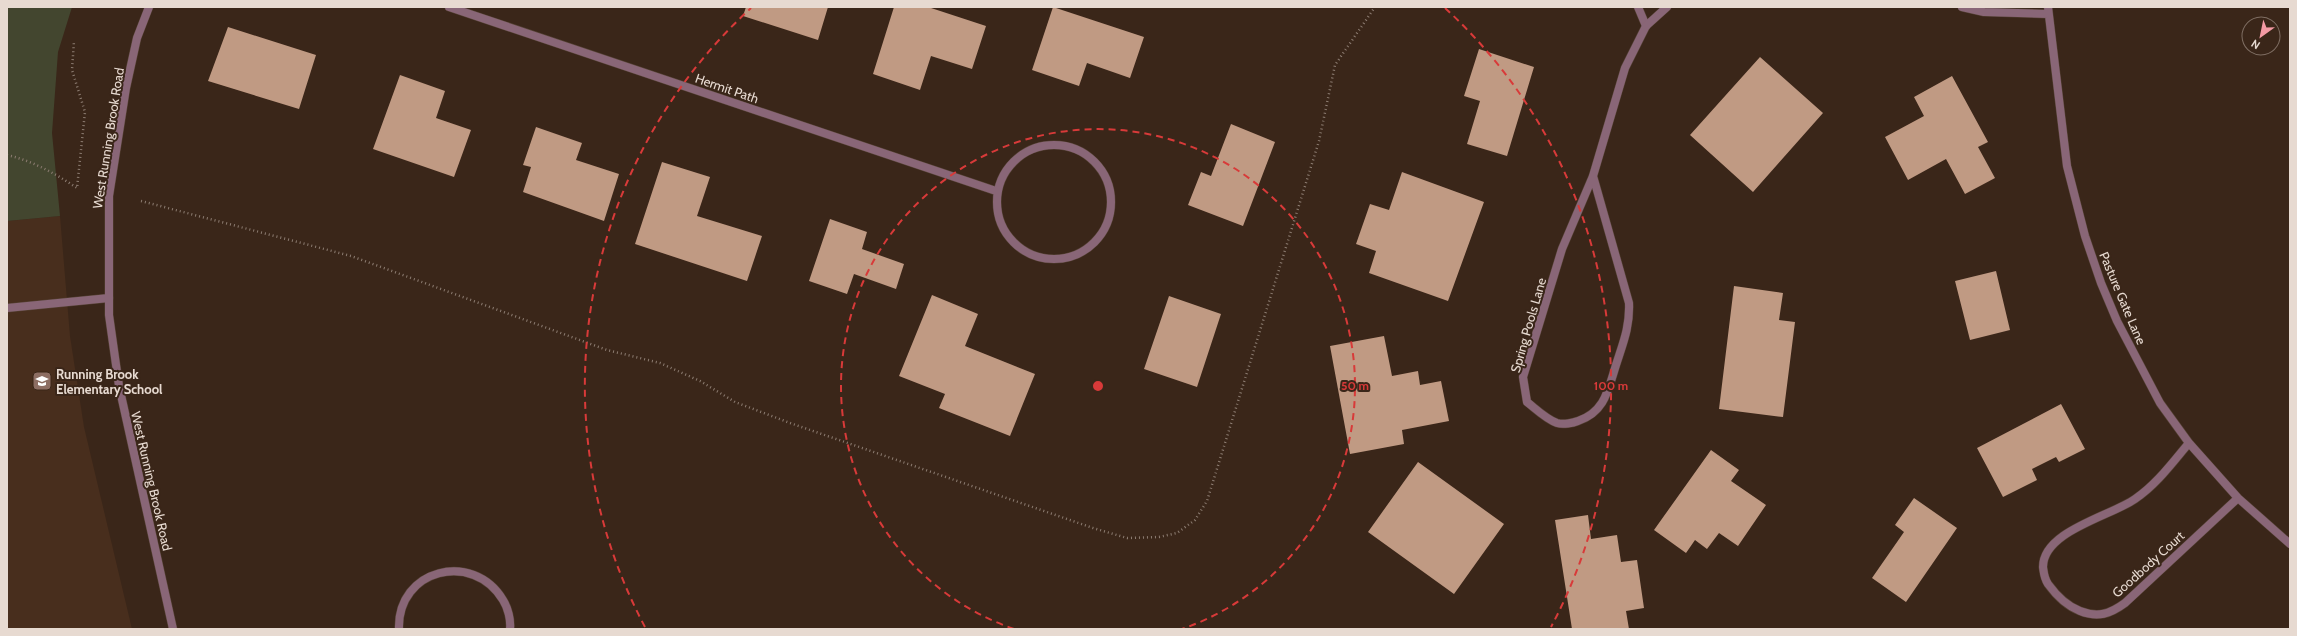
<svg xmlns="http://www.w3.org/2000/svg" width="2297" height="636" font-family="Cabin,sans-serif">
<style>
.built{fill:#482e1d}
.green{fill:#43462f}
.building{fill:#c09a83}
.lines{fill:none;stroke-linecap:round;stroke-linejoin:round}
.service-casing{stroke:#564336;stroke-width:9}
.minor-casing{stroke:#564336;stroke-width:9}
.path{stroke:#8d7d72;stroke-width:2.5;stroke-dasharray:1 3;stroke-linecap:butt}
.service{stroke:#896677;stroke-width:8}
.minor{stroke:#896677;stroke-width:8}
.ring{fill:none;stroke:#d83a39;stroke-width:2;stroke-dasharray:7 5}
.labels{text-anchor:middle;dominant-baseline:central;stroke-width:4;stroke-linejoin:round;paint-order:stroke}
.street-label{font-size:13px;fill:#e7dad1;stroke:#3a2619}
.poi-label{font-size:13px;font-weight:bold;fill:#e7dad1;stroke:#3a2619;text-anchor:start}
.centre{fill:#d83a39;stroke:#3a2619;stroke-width:2}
.ring-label{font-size:12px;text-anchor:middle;font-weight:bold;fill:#d83a39;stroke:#3a2619;stroke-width:4;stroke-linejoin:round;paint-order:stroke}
</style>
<rect width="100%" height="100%" fill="#3a2619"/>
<path class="built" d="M60,216L70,336L84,427L132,629H7V221Z"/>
<path class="green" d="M7,7H72L58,52L52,133L60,216L7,221Z"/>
<path class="building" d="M746,7H828L818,40L743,16Z
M894,7H928L986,26L972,69L931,56L920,90L873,74Z
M1053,7L1144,37L1130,78L1087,63L1079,86L1032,70Z
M228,27L316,55L299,109L208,81Z
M1479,49L1534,67L1507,156L1467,144L1480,101L1464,96Z
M1760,57L1823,113L1753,192L1690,135Z
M400,75L445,91L436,118L471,130L454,177L373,149Z
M1952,76L1988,142L1978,147L1995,178L1965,194L1946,159L1908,180L1885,137L1924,116L1914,97Z
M1231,124L1275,142L1243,226L1188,205L1201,172L1211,176Z
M536,127L582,143L576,160L619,174L604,221L523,192L531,167L523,165Z
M662,162L710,177L697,216L762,236L747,281L635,244Z
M1402,172L1484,202L1448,301L1369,273L1376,251L1356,244L1370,204L1389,210Z
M830,219L867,232L862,249L904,264L896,289L854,274L847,294L809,281Z
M1996,271L2010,330L1970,340L1955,281Z
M1734,286L1783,293L1779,320L1795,322L1783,417L1719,409Z
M932,295L978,314L965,346L1035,374L1010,436L939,408L945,394L899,376Z
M1169,296L1221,314L1197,387L1144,369Z
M1384,336L1392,376L1418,371L1420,385L1441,381L1449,421L1402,430L1404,444L1350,454L1330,346Z
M2061,404L2085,449L2059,462L2056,457L2032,469L2037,480L2003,497L1977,448Z
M1711,450L1739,470L1731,481L1766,505L1738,546L1719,533L1707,549L1695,540L1686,553L1654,530Z
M1418,462L1504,524L1454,594L1368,532Z
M1914,498L1957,528L1906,602L1872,578L1904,532L1895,525Z
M1588,515L1591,539L1617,535L1621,562L1637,560L1644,608L1626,611L1629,629H1572L1555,520Z"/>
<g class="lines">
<defs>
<path id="service" d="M1638,7L1646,26
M7,308L109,298"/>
<path id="minor" d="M149,7L137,38L126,88L109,196V315L119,386L173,629
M449,7L996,191
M1962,7L1984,12L2048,14
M2048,7L2067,166L2085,236L2101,283L2117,321L2160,403L2189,443L2238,498L2290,544
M997 202a57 57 0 1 1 114 0a57 57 0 1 1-114 0Z
M1593,176L1629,303C1630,327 1623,343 1616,365C1608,390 1605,412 1578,421C1573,423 1563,425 1557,423C1546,419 1536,409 1527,402L1523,377L1562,249L1593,176L1625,68L1646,26L1667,7
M2189,443C2172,463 2157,484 2135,499C2111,516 2043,531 2043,567C2044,574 2044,578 2048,584C2056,595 2067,606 2080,611C2098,618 2110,614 2125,603L2238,498
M399,629C397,569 473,550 503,600C508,608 511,620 510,629"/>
</defs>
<use href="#service" class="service-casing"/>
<use href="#minor" class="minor-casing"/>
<path class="path" d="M7,155C33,161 56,174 77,188L85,112L72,70L74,41
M141,201L351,256L607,350L660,363L700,381L735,402L790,423L1093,528L1127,538L1159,537L1177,533L1195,520L1207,501L1319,141L1335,65L1375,7"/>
<use href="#service" class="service"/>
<use href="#minor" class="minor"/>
</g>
<g class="ring">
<path d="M1014 629A257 257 0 1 1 1182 629"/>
<path d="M645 627A513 513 0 0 1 751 8M1445 8A513 513 0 0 1 1551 627"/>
</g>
<defs>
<symbol id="school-square" viewBox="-11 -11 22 22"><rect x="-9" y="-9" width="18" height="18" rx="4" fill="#8d6e63" stroke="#3a2619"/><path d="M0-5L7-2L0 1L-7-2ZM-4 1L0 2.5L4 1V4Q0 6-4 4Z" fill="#fff"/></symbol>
</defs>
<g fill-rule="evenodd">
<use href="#school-square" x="31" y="370" width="22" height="22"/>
</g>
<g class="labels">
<g class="street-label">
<text transform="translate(727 88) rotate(19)">Hermit Path</text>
<text transform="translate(108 138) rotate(-81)">West Running Brook Road</text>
<text transform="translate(2123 298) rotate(67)">Pasture Gate Lane</text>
<text transform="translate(1528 325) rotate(-74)">Spring Pools Lane</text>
<text transform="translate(152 481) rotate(77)">West Running Brook Road</text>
<text transform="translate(2148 564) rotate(-42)">Goodbody Court</text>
</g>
<g class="poi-label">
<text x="56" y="374">Running Brook<tspan x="56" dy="15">Elementary School</tspan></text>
</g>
</g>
<circle cx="1098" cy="386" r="6" class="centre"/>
<g class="ring-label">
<text x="1355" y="390">50 m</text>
<text x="1611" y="390">100 m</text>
</g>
<rect width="2297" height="636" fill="none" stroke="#e7dad1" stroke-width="16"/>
<g transform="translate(2261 36) rotate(213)"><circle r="19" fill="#3a2619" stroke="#7f6e63"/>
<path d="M0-3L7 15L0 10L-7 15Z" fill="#f49aa4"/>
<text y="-6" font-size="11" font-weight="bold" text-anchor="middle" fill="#e7dad1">N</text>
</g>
</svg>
